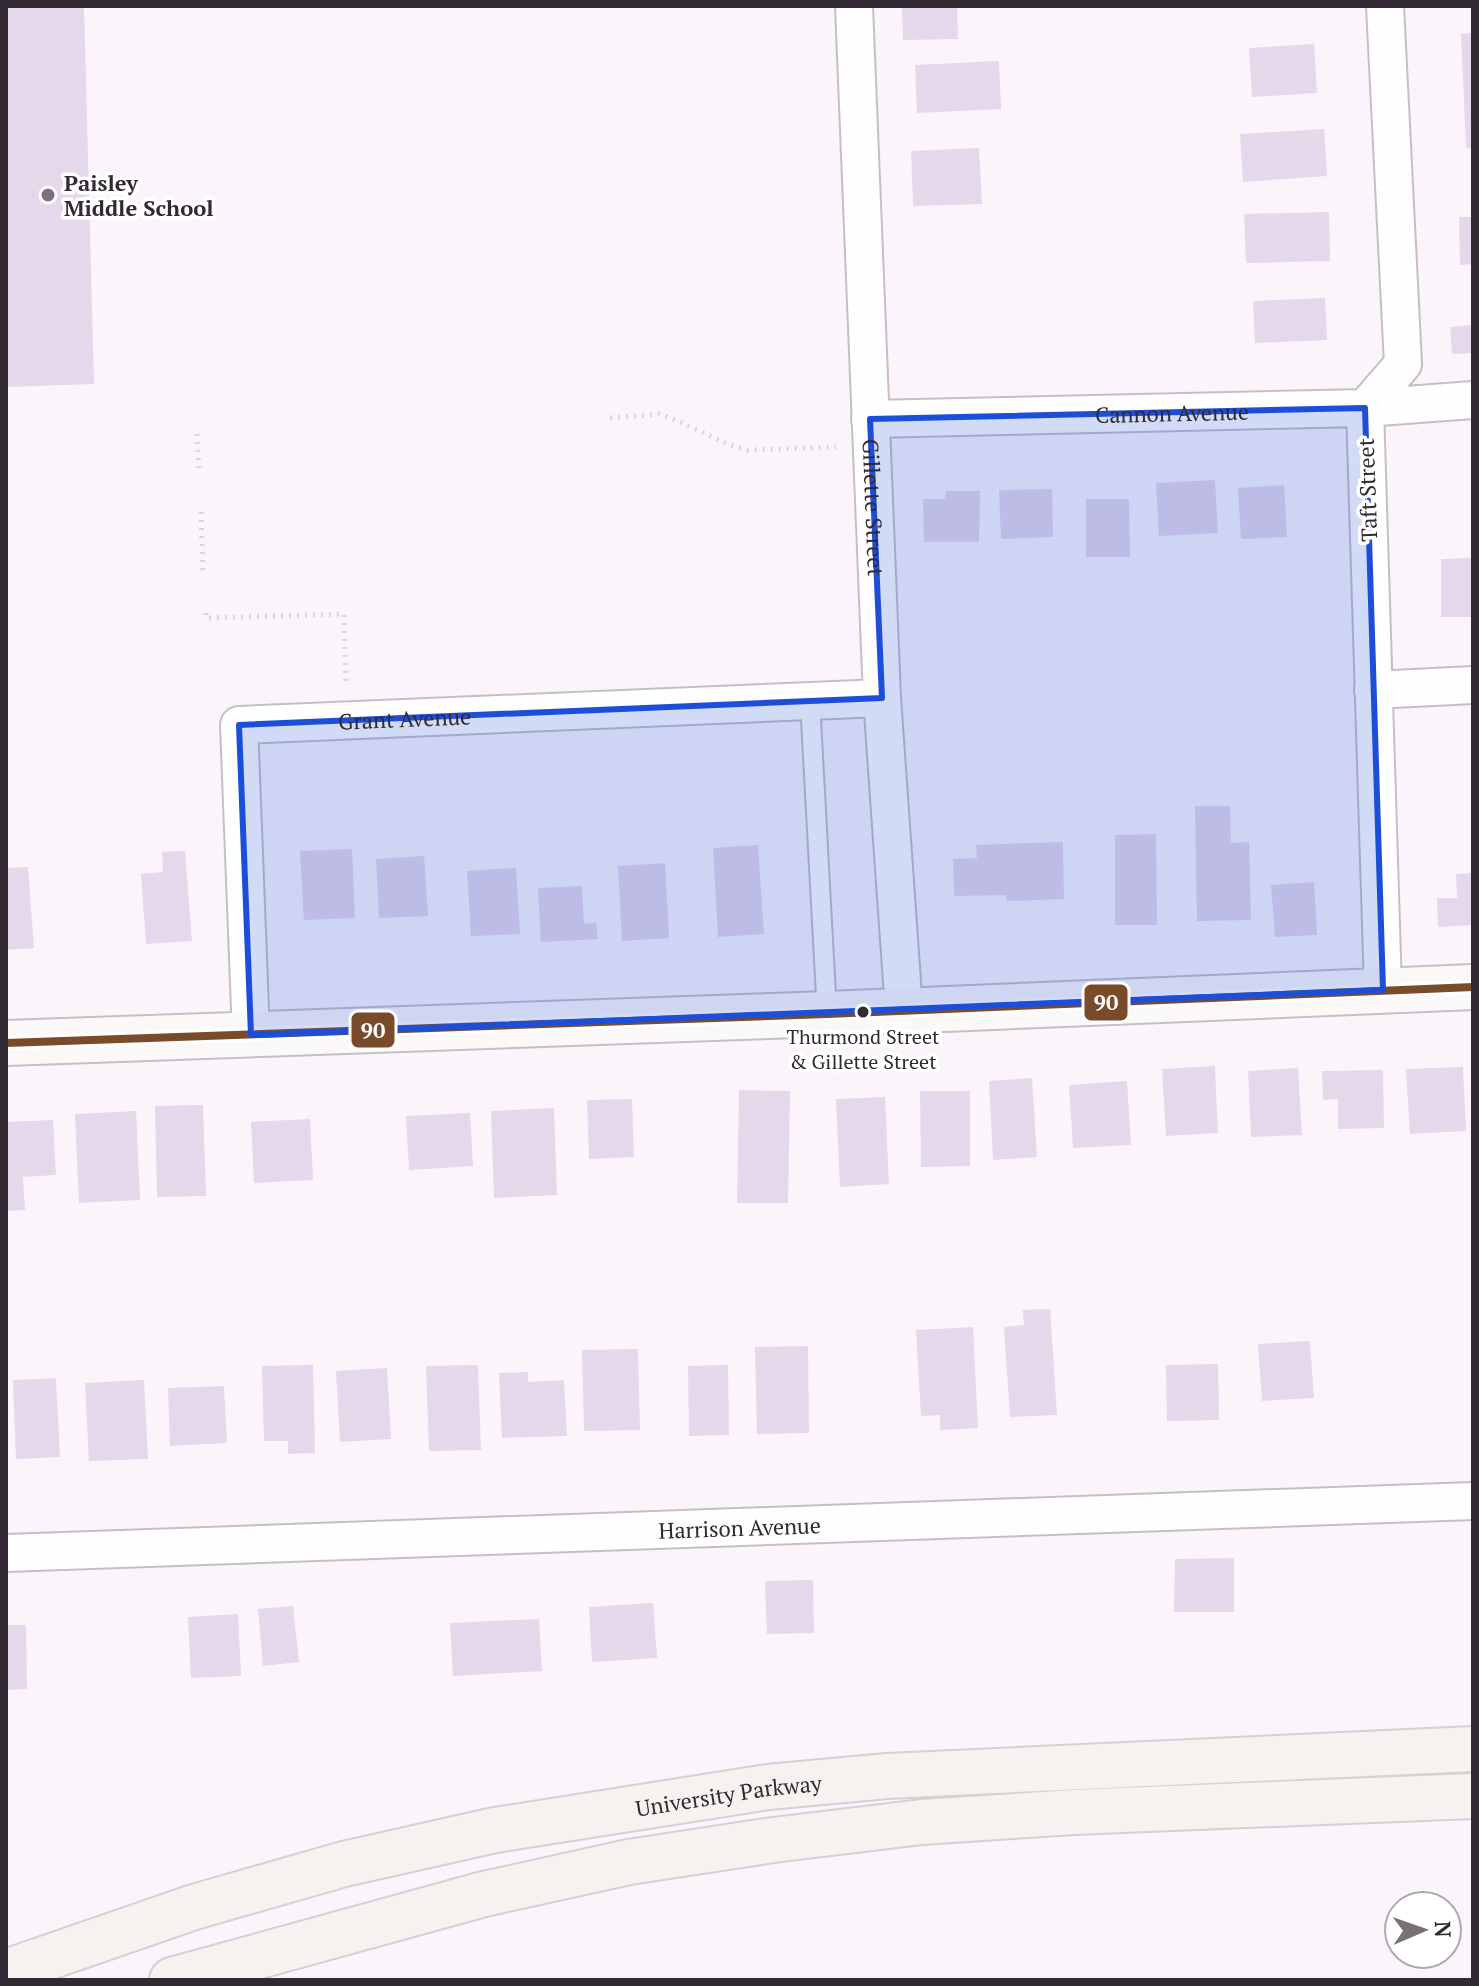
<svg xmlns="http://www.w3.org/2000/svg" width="1479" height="1986" font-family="'PT Serif',serif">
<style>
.building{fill:#e4d8ea}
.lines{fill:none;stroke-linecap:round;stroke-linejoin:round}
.lane-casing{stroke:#c5bfc5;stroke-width:22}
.street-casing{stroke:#c5bfc5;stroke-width:40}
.secondary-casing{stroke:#c5bfc5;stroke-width:48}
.primary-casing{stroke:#d4d0d4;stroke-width:48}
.path{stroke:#d8d6d8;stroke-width:5;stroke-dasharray:2 6;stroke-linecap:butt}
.lane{stroke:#fefefe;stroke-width:18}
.street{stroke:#fefefe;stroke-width:36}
.secondary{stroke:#fbf8f8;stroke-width:44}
.primary{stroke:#f7f2f0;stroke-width:44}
.bus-1-casing{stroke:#fff;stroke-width:14}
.bus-1{stroke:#7a4b2a;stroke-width:8}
.marked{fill:#1d4ed8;fill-opacity:0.2;stroke:#1d4ed8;stroke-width:6;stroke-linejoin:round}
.poi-dot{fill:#787178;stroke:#fff;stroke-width:3}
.bus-dot{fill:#312a32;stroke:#fff;stroke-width:3}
.labels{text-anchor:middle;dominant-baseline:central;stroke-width:7;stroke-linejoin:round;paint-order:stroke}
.bus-label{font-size:20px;fill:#312a32;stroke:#fff}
.poi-label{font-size:22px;font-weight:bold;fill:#312a32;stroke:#fff;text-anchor:start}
.street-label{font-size:22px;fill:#312a32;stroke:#fff}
.line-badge{stroke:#fff;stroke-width:3}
.badge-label{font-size:22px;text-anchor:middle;font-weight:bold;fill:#fff}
</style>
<rect width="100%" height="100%" fill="#fbf5fb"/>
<path class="building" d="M6,6H84L94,384L6,387Z
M902,6H957L958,39L903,40Z
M1473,33V148H1466L1461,34Z
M1314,44L1317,93L1252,97L1249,48Z
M999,61L1001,109L917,113L915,65Z
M1324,129L1327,176L1243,182L1240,134Z
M979,148L982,204L913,206L911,151Z
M1329,212L1330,261L1246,263L1244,214Z
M1459,217H1473V264L1460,265Z
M1325,298L1327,340L1255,343L1253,301Z
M1473,325V353L1452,354L1450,327Z
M1215,480L1218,533L1159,536L1156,483Z
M1284,485L1287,537L1241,539L1238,488Z
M1052,489L1053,537L1001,539L999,490Z
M946,491H980L979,542H924L923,499H945Z
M1086,499H1129L1130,557H1086Z
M1473,558V617H1441V559Z
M1195,806H1230L1231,843L1249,842L1251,920L1197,921Z
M1156,834L1157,925H1115V835Z
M1063,842L1064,899L1007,901L1006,895L954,896L953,859L977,858L976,845Z
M758,845L764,934L718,937L713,848Z
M352,849L355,918L304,920L300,851Z
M185,851L192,941L146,944L141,874L163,872L162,852Z
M424,856L428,916L379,918L376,859Z
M665,863L669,938L622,941L618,866Z
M28,867L34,948L6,950V868Z
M516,868L520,934L471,936L467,871Z
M1473,873V925L1438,927L1437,898H1457L1456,874Z
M1314,882L1317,935L1275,937L1271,885Z
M582,886L584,924L596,923L598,939L541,942L538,888Z
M1215,1066L1218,1133L1166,1136L1162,1069Z
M1463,1067L1466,1131L1410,1134L1406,1069Z
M1298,1068L1302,1135L1251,1137L1248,1071Z
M1383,1070L1384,1128L1338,1129V1099L1323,1100L1322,1071Z
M1032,1078L1037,1157L993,1160L989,1081Z
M1127,1081L1131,1145L1073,1148L1069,1085Z
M739,1090L790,1091L788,1203H737Z
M920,1091H970V1166L921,1167Z
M885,1097L889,1184L840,1187L836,1099Z
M632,1099L634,1157L589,1159L587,1100Z
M203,1105L206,1196L157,1197L155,1106Z
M554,1108L557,1195L494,1198L491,1111Z
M136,1111L140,1200L79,1203L75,1114Z
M470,1113L473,1166L409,1170L406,1116Z
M310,1119L313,1180L254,1183L251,1122Z
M53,1120L56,1175L23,1177L25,1210L6,1211V1122Z
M1050,1309L1057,1415L1010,1417L1004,1327L1024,1325L1023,1310Z
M973,1327L978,1428L940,1430V1415L921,1416L916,1330Z
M1310,1341L1314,1398L1262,1401L1258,1344Z
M808,1346L809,1433L757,1434L755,1347Z
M638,1349L640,1430L584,1431L582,1350Z
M1218,1364L1219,1420L1167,1421L1166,1365Z
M313,1365L315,1453L288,1454V1441H264L262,1366Z
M478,1365L481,1450L429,1451L426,1366Z
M728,1365L729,1435L689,1436L688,1366Z
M387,1368L391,1439L340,1442L336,1371Z
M528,1372V1382L564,1380L567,1436L502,1438L499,1373Z
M56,1378L60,1457L16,1459L13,1380Z
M144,1380L148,1459L89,1461L85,1383Z
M224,1386L227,1443L170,1446L168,1388Z
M1234,1558V1612H1174L1175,1559Z
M813,1580L814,1633L767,1634L765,1581Z
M653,1603L657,1658L592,1662L589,1607Z
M293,1606L299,1662L263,1666L258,1609Z
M238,1614L241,1676L191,1678L188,1617Z
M539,1619L542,1671L453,1676L450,1623Z
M6,1625H26L27,1689L6,1690Z"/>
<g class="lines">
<defs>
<path id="lane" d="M810,701L827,1014"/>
<g id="street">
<path id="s1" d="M854,6L882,698L904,1010"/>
<path id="s2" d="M870,419L1365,408L1473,400"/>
<path d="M1373,690L1473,685"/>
<path d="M1383,990L1365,408L1403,364L1385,6"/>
<path id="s3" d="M251,1035L239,725L882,698"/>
<path id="s4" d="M6,1553L1473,1501"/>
</g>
<path id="secondary" d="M6,1043L827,1014L1473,987"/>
<g id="primary">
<path id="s5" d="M6,1972L194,1907L344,1864L495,1830L768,1787L887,1776L1473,1749"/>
<path d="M172,1980L484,1894L629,1862L773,1840L922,1822L1074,1812L1473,1796"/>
</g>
</defs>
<use href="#lane" class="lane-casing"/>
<use href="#street" class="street-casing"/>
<use href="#secondary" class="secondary-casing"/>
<use href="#primary" class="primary-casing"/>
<path class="path" d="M610,418L659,414L678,421L730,445L748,450L836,447
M197,434L199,469
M201,512L203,572
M206,613V618L344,614L346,683"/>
<use href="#lane" class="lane"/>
<use href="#street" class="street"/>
<use href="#secondary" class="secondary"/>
<use href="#primary" class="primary"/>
<defs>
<path id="bus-1" d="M6,1043L827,1014L1473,987"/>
</defs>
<use href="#bus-1" class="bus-1-casing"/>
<use href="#bus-1" class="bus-1"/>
</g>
<path class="marked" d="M1365,408L1383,990L251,1035L239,725L882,698L870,419Z"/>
<circle class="poi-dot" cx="48" cy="195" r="8"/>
<circle class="bus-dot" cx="863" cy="1012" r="7"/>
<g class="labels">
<g class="bus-label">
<text x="863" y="1036">Thurmond Street<tspan x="863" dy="25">&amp; Gillette Street</tspan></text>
</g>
<g class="poi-label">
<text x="64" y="182">Paisley<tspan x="64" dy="25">Middle School</tspan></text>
</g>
<g class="street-label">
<text stroke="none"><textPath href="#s2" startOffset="302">Cannon Avenue</textPath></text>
<text transform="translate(1367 490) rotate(-92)">Taft Street</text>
<text stroke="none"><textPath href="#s1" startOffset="502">Gillette Street</textPath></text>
<text stroke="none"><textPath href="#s3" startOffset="476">Grant Avenue</textPath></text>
<text stroke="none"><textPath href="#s4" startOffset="734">Harrison Avenue</textPath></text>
<text stroke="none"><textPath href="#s5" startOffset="746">University Parkway</textPath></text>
</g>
</g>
<g class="line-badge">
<rect x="1083" y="983" width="46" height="39" rx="8" fill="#7a4b2a"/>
<rect x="350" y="1011" width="46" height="38" rx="8" fill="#7a4b2a"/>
</g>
<g class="badge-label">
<text x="1106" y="1010">90</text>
<text x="373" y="1038">90</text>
</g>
<rect width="1479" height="1986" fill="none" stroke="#312a32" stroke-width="16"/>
<g transform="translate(1423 1930) rotate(88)"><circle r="38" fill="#ffffff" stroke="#adaaad" stroke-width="2"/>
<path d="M0-6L14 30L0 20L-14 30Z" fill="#787178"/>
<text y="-12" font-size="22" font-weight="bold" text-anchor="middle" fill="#312a32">N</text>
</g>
</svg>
